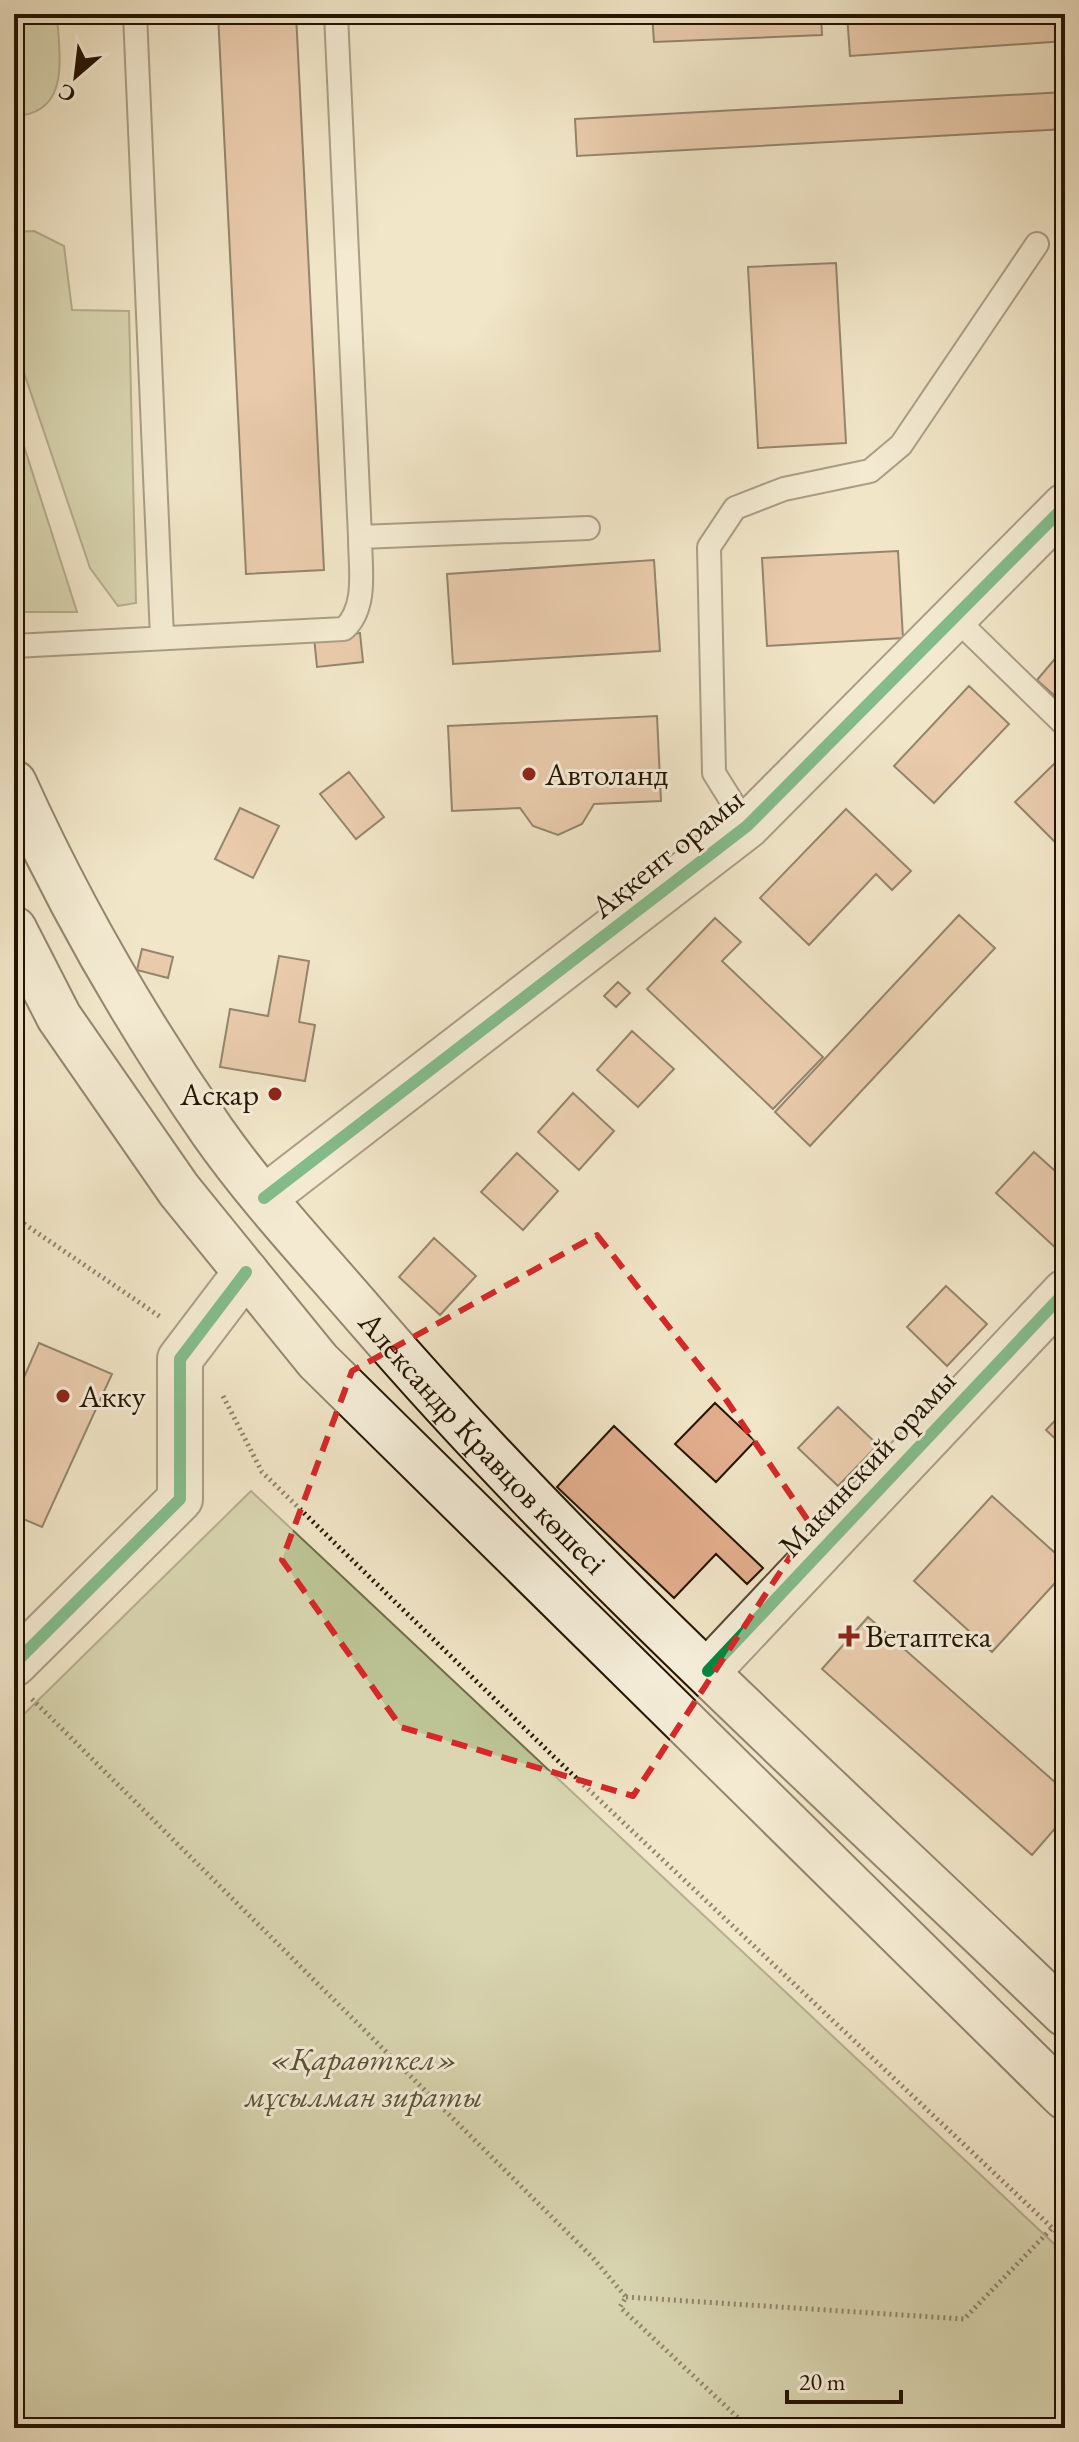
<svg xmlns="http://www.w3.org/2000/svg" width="1079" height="2442" font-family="'EB Garamond',serif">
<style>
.green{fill:#bcc495;stroke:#706c4a;stroke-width:2}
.building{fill:#e3ae8d;stroke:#231300;stroke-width:2}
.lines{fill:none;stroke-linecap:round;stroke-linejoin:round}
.service-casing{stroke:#564832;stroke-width:26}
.minor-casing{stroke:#564832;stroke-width:48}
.secondary-casing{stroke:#231300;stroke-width:48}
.path{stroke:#231300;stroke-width:5;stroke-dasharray:2 4;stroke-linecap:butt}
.service{stroke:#f6efdb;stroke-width:22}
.minor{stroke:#f6efdb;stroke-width:44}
.secondary{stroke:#f6efdb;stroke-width:44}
.cycleway-casing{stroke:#f6efdb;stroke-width:17}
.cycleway{stroke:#00873e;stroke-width:12}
.marked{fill:none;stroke:#d62828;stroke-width:6;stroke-dasharray:16 10;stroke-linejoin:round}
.poi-dot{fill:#8f2418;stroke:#f6efdb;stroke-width:3}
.labels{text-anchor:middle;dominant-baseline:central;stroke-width:6;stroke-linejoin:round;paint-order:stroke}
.poi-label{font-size:32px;fill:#231300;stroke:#f6efdb;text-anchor:start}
.street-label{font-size:32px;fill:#231300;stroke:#f6efdb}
.park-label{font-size:32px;font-style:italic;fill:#595134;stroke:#f6efdb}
</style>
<rect width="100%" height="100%" fill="#f1e6c8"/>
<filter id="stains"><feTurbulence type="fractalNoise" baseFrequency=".0025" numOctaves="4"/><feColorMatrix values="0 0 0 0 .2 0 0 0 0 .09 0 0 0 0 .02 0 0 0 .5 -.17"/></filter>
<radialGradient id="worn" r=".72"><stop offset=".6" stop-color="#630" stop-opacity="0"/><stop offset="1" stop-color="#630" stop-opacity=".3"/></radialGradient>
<path class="green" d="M14,14H57C59,55 72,114 14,116Z
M34,231L64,246L72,310L129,311L136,603L118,606L90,568L14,343V232Z
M14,415L77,612H14Z
M251,1491L1065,2254V2428H14V1724Z"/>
<path class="building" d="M218,14H296L324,570L246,574Z
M652,14H821L822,35L654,42Z
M847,14H1065V41L850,56Z
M1065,92V129L577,156L575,119Z
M836,263L846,443L758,448L748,267Z
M898,551L903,638L767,646L762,558Z
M654,560L660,651L453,664L447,574Z
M360,633L363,662L317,667L314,637Z
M1065,647V705L1037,680Z
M969,686L1009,724L934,803L894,766Z
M657,716L661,801L594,804L582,824L558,835L533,826L520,808L452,811L448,726Z
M1055,763L1065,773V832L1055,842L1015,802Z
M349,772L384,817L356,839L320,794Z
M240,808L279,826L253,878L215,859Z
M846,809L911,871L892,890L876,874L809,945L760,898Z
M959,915L995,948L810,1146L775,1112Z
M715,918L741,942L722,961L823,1057L773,1109L647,989Z
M142,949L173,957L168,978L137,970Z
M279,956L309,961L299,1022L315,1025L305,1081L220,1067L230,1009L268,1016Z
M618,982L630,993L616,1007L604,996Z
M632,1031L674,1069L638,1107L597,1070Z
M573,1093L614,1131L579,1170L538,1132Z
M1034,1152L1065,1180V1243L1058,1250L996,1193Z
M517,1153L558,1191L523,1230L481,1192Z
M434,1238L476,1276L440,1315L399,1277Z
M946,1286L987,1324L947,1366L907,1327Z
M39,1343L112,1374L42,1527L14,1515V1400Z
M715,1403L755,1441L716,1482L675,1444Z
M838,1407L878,1445L838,1486L798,1448Z
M1065,1410V1448L1046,1430Z
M614,1426L763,1568L747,1584L716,1554L674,1598L557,1487Z
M992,1496L1065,1562V1572L992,1652L914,1581Z
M868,1617L1065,1791V1817L1032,1855L822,1669Z"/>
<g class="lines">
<defs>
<path id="service" d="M135,14L162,637
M360,537L588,528
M954,617L1065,725
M14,646L344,629C368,607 360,568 360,537L336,14
M747,826L714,773L709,547L735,508L784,489L870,471L901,445L1037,244"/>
<path id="minor" d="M264,1198L747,826L1065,506
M14,1664L180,1499V1359L246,1272
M708,1671L1065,1292"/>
<g id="secondary">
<path id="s1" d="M14,783C69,905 136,1021 212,1131C259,1198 316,1258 369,1320C583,1568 829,1787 1065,2014"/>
<path d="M14,929L59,1017L179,1190L318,1361L1065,2097"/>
</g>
</defs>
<use href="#service" class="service-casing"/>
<use href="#minor" class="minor-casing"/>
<use href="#secondary" class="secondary-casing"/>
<path class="path" d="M14,1217L162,1318
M223,1396L262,1472L554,1757L1065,2240
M32,1699L593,2258L626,2297L620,2307L749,2428
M626,2297L964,2319L1052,2228"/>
<use href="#service" class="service"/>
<use href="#minor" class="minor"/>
<use href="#secondary" class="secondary"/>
<defs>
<path id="cycleway" d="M264,1198L747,826L1065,506
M14,1664L180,1499V1359L246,1272
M708,1671L1065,1292"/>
</defs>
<use href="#cycleway" class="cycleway-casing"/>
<use href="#cycleway" class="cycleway"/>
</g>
<path d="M0 0H1079V2442H0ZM597,1235L727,1401L811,1525L633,1796L401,1727L282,1560L352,1371Z" fill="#f1e6c8" fill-opacity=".55" fill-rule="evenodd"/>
<path class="marked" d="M597,1235L727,1401L811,1525L633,1796L401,1727L282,1560L352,1371Z"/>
<g class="poi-dot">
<circle cx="529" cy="774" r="8"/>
<circle cx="275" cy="1094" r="8"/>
<circle cx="63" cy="1396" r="8"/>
<path d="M845 1624h8v8h8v8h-8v8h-8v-8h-8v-8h8z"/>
</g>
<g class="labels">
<g class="poi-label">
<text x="545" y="774">Автоланд</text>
<text x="259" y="1094" text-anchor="end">Аскар</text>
<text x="79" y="1396">Акку</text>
<text x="865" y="1636">Ветаптека</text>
</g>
<g class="street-label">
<text transform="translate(667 853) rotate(-39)">Ақкент орамы</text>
<text stroke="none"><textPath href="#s1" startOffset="814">Александр Кравцов көшесі</textPath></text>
<text transform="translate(867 1463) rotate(-47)">Макинский орамы</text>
</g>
<g class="park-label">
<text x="364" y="2059">«Қараөткел»<tspan x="364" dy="37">мұсылман зираты</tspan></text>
</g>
</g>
<rect width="1079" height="2442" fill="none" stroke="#f1e6c8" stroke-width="48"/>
<rect x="16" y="16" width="1047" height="2410" fill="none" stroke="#231300" stroke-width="4"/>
<rect x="24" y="24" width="1031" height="2394" fill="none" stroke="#231300" stroke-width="2"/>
<g transform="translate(76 76) rotate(208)" stroke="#f6efdb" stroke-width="6" paint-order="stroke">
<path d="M0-6L14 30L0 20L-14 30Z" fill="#231300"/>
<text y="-12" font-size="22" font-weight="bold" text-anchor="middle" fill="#231300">С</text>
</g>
<path d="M787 2390v12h114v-12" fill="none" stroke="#231300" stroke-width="4"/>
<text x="799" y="2390" font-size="24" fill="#231300" stroke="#f6efdb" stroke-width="6" paint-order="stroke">20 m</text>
<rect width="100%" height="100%" filter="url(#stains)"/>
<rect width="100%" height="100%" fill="url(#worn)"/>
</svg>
